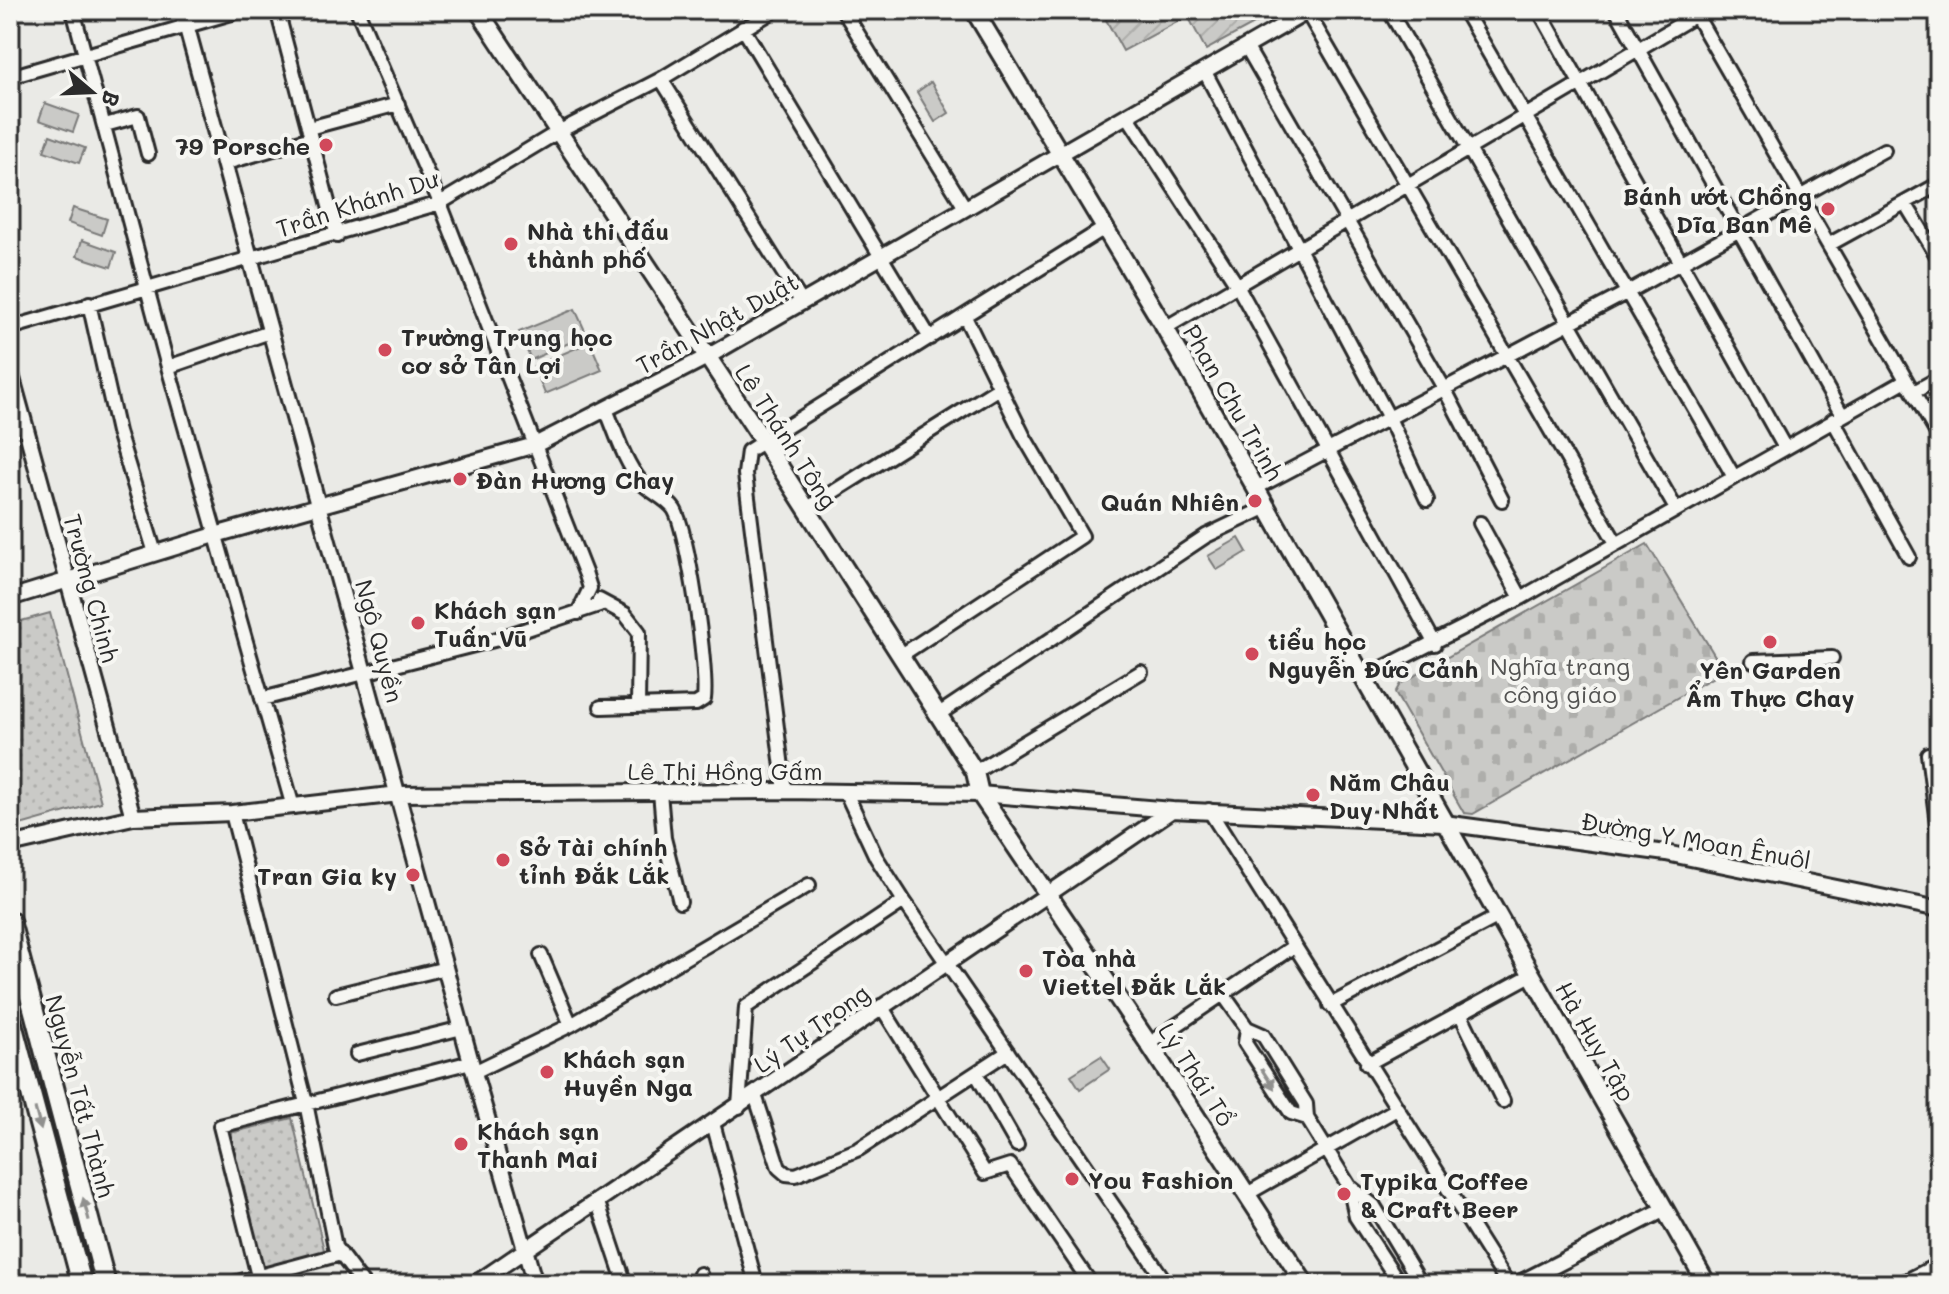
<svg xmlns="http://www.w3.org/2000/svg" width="1949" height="1294" font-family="Mali,sans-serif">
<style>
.grass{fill:url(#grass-dots);stroke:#7a7a79;stroke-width:2}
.cemetery{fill:url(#cemetery-stones);stroke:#7a7a79;stroke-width:2}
.garden{fill:url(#garden-furrows);stroke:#7a7a79;stroke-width:2}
.pitch{fill:#cacac7;stroke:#7a7a79;stroke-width:2}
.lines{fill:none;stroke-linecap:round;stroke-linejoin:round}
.minor-casing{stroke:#2b2b2b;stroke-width:18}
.tertiary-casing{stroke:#2b2b2b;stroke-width:20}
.secondary-casing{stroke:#2b2b2b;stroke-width:22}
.primary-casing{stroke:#2b2b2b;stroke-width:24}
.minor{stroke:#f6f6f2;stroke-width:12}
.tertiary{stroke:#f6f6f2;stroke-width:14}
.secondary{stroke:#f6f6f2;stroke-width:16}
.primary{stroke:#f6f6f2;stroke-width:18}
.oneway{fill:#90908e}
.poi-dot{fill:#d1495b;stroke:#f6f6f2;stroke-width:3}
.labels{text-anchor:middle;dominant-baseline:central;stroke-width:8;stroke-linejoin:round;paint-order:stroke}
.poi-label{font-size:24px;font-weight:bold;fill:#2b2b2b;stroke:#f6f6f2;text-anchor:start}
.street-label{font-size:24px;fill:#2b2b2b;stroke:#f6f6f2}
.park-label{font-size:24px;fill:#535352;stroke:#f6f6f2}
</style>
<defs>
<pattern id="grass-dots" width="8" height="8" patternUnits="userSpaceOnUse" patternTransform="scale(2)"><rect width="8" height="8" fill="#cacac7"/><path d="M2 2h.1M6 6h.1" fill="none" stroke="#aeaeab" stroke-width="1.8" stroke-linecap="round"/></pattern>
<pattern id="cemetery-stones" width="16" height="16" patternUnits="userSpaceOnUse" patternTransform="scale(2)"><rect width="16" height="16" fill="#cacac7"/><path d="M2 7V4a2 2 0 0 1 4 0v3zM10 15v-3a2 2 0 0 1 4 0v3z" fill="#aeaeab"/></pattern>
<pattern id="garden-furrows" width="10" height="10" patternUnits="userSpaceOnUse" patternTransform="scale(2)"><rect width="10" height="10" fill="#cacac7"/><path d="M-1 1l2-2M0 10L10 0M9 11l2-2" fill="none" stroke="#aeaeab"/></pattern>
</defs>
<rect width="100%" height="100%" fill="#eaeae6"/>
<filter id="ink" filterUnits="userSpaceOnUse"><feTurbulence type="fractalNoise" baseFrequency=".0125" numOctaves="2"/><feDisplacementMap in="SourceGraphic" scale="16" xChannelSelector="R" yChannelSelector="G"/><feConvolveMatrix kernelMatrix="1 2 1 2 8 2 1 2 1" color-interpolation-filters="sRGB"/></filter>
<g filter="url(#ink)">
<path class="grass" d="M50,613L101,802L10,828V624Z
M292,1118L325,1254L262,1269L230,1133Z"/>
<path class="cemetery" d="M1647,544L1724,671L1473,814L1464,813L1395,693L1400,684Z"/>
<path class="garden" d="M1114,10H1280L1206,50L1188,16L1123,51L1104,16Z"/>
<path class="pitch" d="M931,82L949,113L935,122L917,92Z
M45,103L79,115L73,132L39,120Z
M50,135L85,148L79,163L44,151Z
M73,208L107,219L102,235L68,223Z
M82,240L116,252L111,267L77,256Z
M575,309L587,335L531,360L519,332Z
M590,342L602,370L545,394L534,366Z
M1239,538L1247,552L1217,570L1208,556Z
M1101,1056L1110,1069L1080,1089L1071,1075Z"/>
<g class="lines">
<defs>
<path id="minor" d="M73,10L168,367L293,807
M277,10L337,236
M357,10L440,203L586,575L590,588L578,613
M843,10L964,206
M1389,10L1676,509
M1464,10L1734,477
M1539,10L1785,448
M1616,10L1842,415
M1693,10L1939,437
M1307,12L1616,543
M743,28L930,338
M1247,48L1444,388L1502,500
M1205,72L1389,418L1427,500
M10,77L242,10
M661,79L801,301
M1127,115L1237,285L1435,644
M105,125L138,116L148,154
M309,128L398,104
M226,163L311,138
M1905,203L1939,259
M1830,244L1939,184
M89,303L118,432L155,553
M10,328L440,203L558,132L661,79L775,10
M1165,328L1696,15
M168,367L270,332
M1914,392L1939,378
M1833,420L1909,557
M1256,488L1626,293L1884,150
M806,509L999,388
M1480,523L1521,598
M599,600L625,614L639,632L638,706
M900,656L1082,536L1023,435L965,317
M1753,661L1832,658
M1365,677L1521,598L1906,380
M262,699L494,640L602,604
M601,707L696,704L704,699C708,670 688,531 674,509C666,498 650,492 641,482C624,461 616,433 606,409
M939,714L1206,536L1267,507
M1928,754L1939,839
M975,772L1141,672
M785,791L745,474L748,451L1103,229
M660,792L664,838L680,902
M846,793L876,857L904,901L1167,1284
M1209,810L1508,1284
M232,813L306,1103L335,1247L363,1284
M541,955L571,1025
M1223,994L1247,1028L1263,1035L1306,1104L1307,1118L1349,1186L1374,1206L1421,1284
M336,995L446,968
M1330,1005L1497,917
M881,1006L985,1173L1010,1165L1091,1284
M1460,1013L1503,1101
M1247,1028L1245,1043L1291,1113L1307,1118
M1149,1044L1294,946
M357,1054L462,1028
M1367,1064L1531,975
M474,1072L571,1025L809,885
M977,1075L1017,1145
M755,1095L779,1168L786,1174L796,1175L859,1149L1008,1052
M739,1107L746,1007L904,901
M713,1123L756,1284
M1349,1186L1356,1217L1400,1284
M1247,1194L1395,1110
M597,1200L625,1284
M700,1274L703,1284
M258,1276L220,1126L471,1062
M230,1284L341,1254
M1900,1284L1939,1264"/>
<path id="tertiary" d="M182,10L471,1062L535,1284
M10,371L133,817
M10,598L215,535L535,445L707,357L1310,10
M10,845L133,817L232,813L399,794L785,791L980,794L1172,810L1444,823L1666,853L1939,909
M475,1284L1172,810
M1518,1284L1665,1209"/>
<path id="secondary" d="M478,10L762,439L975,772L980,794L1149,1044L1305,1284
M974,10L1165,328L1707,1284"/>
<path id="primary" d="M10,921L106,1284
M10,1016L82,1284"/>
</defs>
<use href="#minor" class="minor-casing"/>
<use href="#tertiary" class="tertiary-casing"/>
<use href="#secondary" class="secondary-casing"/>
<use href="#primary" class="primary-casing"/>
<use href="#minor" class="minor"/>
<use href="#tertiary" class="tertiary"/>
<use href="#secondary" class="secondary"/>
<use href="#primary" class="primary"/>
</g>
<defs><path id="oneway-solid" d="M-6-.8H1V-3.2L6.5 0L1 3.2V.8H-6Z" transform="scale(2)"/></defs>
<g class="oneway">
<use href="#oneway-solid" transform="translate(1268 1079) rotate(57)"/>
<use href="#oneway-solid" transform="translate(38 1119) rotate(75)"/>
<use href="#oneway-solid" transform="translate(86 1209) rotate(-105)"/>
</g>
</g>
<g class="poi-dot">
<circle cx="326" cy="145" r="8"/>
<circle cx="1828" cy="209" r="8"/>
<circle cx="511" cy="244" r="8"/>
<circle cx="385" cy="350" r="8"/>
<circle cx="460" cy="479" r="8"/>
<circle cx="1255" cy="501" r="8"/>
<circle cx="418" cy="623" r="8"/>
<circle cx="1770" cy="642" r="8"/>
<circle cx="1252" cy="654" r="8"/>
<circle cx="1313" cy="795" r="8"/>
<circle cx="503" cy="860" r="8"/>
<circle cx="413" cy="875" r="8"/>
<circle cx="1026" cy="971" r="8"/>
<circle cx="547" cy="1072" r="8"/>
<circle cx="461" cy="1144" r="8"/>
<circle cx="1072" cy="1179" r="8"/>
<circle cx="1344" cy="1194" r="8"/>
</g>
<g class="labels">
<g class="poi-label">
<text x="310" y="145" text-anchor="end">79 Porsche</text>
<text x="1812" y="195" text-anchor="end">Bánh ướt Chồng<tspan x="1812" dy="28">Dĩa Ban Mê</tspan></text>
<text x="527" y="230">Nhà thi đấu<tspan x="527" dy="28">thành phố</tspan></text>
<text x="401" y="336">Trường Trung học<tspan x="401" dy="28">cơ sở Tân Lợi</tspan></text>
<text x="476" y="479">Đàn Hương Chay</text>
<text x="1239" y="501" text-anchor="end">Quán Nhiên</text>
<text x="434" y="609">Khách sạn<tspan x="434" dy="28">Tuấn Vũ</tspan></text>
<text x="1268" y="640">tiểu học<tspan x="1268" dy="28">Nguyễn Đức Cảnh</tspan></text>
<text x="1770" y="669" text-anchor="middle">Yên Garden<tspan x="1770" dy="28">Ẩm Thực Chay</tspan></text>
<text x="1329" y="781">Năm Châu<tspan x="1329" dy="28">Duy Nhất</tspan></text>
<text x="519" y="846">Sở Tài chính<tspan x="519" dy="28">tỉnh Đắk Lắk</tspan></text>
<text x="397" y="875" text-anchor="end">Tran Gia ky</text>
<text x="1042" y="957">Tòa nhà<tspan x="1042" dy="28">Viettel Đắk Lắk</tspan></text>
<text x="563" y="1058">Khách sạn<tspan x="563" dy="28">Huyền Nga</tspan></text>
<text x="477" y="1130">Khách sạn<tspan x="477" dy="28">Thanh Mai</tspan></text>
<text x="1088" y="1179">You Fashion</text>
<text x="1360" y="1180">Typika Coffee<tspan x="1360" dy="28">&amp; Craft Beer</tspan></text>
</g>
<g class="street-label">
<text transform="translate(357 203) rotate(-18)">Trần Khánh Dư</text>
<text transform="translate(717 323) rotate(-29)">Trần Nhật Duật</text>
<text transform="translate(1234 402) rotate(60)">Phan Chu Trinh</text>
<text transform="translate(787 436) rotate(57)">Lê Thánh Tông</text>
<text transform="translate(92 588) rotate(75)">Trường Chinh</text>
<text transform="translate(380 641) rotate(75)">Ngô Quyền</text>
<text x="725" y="770">Lê Thị Hồng Gấm</text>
<text transform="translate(1696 840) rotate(10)">Đường Y Moan Ênuôl</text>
<text transform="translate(811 1028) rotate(-35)">Lý Tự Trọng</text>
<text transform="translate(1596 1041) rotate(60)">Hà Huy Tập</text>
<text transform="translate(1197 1074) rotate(57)">Lý Thái Tổ</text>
<text transform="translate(81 1096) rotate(75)">Nguyễn Tất Thành</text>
</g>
<g class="park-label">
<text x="1560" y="665">Nghĩa trang<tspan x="1560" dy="28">công giáo</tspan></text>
</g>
</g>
<rect width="1949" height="1294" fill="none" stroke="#f6f6f2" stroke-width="40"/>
<rect x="20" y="20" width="1909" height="1254" fill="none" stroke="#2b2b2b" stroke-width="3" filter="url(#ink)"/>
<g transform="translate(92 92) rotate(109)" stroke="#f6f6f2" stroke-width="6" paint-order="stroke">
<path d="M0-6L14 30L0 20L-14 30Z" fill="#2b2b2b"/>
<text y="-12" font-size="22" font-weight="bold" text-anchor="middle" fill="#2b2b2b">B</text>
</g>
</svg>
